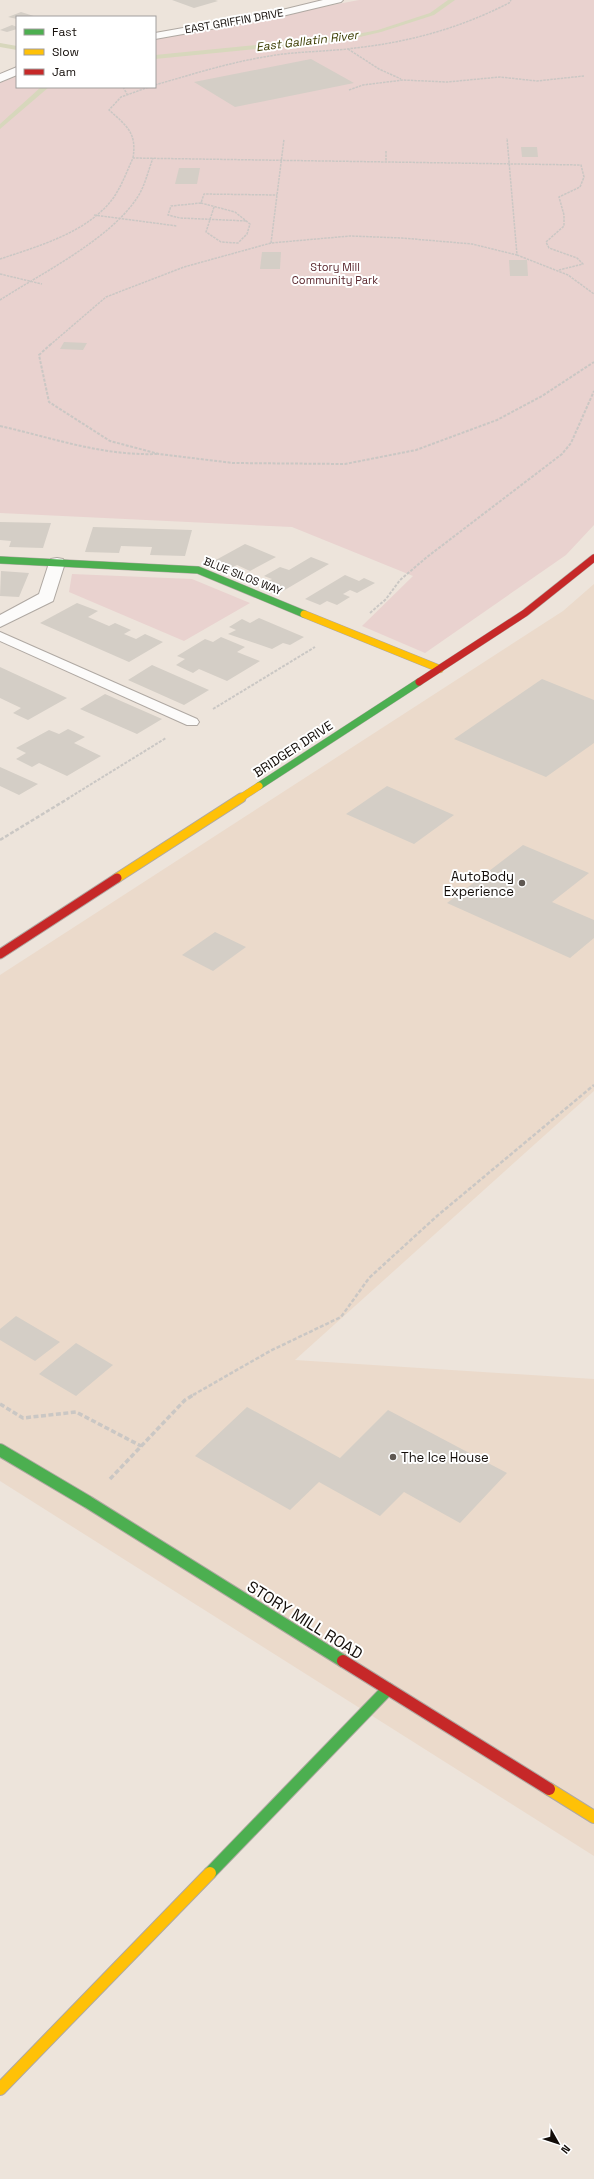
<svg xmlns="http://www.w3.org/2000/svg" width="594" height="2179" font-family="'Space Grotesk',sans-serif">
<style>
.built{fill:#ebdacb}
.green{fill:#e9d2cf}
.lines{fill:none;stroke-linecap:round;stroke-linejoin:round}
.stream{fill:#d7d7bc;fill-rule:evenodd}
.building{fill:#d4cec6}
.lane-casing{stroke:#afa8a2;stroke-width:2}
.street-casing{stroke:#afa8a2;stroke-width:2}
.fast-far1-casing{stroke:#afa8a2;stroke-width:8}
.fast-casing{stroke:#afa8a2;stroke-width:14}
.slow-far2-casing{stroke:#afa8a2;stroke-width:8}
.slow-far1-casing{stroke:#afa8a2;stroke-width:11}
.slow-casing{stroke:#afa8a2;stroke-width:14}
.jam-far2-casing{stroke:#afa8a2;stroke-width:8}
.jam-far1-casing{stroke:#afa8a2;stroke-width:11}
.jam-casing{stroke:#afa8a2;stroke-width:14}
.path-far3{stroke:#cac7c4;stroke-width:1.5;stroke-dasharray:2.5 1;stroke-linecap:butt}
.path-far2{stroke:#cac7c4;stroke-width:2;stroke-dasharray:3 1.5;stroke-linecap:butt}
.path-far1{stroke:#cac7c4;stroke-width:2.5;stroke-dasharray:4 2;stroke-linecap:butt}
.path{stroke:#cac7c4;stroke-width:3.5;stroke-dasharray:5 2.5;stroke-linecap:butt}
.lane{fill:#fcfbfa;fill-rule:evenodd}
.street{fill:#fcfbfa;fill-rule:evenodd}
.fast-far1{stroke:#4caf50;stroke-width:7}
.fast{stroke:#4caf50;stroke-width:12}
.slow-far2{stroke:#ffc107;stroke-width:7}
.slow-far1{stroke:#ffc107;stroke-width:9}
.slow{stroke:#ffc107;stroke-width:12}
.jam-far2{stroke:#c62828;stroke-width:7}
.jam-far1{stroke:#c62828;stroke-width:9}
.jam{stroke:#c62828;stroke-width:12}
.poi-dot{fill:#5f5852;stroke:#fff;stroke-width:1.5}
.labels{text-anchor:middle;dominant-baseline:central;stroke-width:4;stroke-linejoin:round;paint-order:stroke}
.far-street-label{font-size:11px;fill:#130d09;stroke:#fff}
.far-park-label{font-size:11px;fill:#5b282f;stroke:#fff}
.far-water-label{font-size:12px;font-style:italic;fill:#3b3c01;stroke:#fff}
.street-label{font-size:13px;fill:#130d09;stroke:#fff}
.poi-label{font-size:13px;fill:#130d09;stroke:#fff;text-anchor:end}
.near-street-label{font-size:16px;fill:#130d09;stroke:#fff}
</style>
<rect width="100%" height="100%" fill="#ede4db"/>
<path class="built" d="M594,584V1091L295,1360L594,1379V1856L0,1481V975L563,611Z"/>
<path class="green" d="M359,0H594V525L566,555L425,653L362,626L413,576L292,527L0,513V83L17,76V87H155V39Z
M72,574L192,579L250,603L184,641L69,592Z"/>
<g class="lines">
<path class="stream" d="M448,0H455L434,15L381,32L347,40L155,59V55L347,36L378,30L430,13Z
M0,43L17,46V50L0,47Z
M41,87H49L0,129V124Z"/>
</g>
<path class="building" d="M172,0H215L218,1L194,8Z
M21,12L37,17H17V19L8,17Z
M12,25L17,27V29L7,32L0,30Z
M311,59L354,83L235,107L194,82Z
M521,147H537L538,157H522Z
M179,168H200L197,184H175Z
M262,252H281L280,269H260Z
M509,260H527L528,276H510Z
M64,342L87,343L83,350L60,349Z
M0,522L51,523L43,548L9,547L11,541L0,540Z
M93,527L192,530L185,556L150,555L152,547L121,546L119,553L85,552Z
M245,544L276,557L250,571L237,565L231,568L214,561Z
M311,557L329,564L283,591L264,583L272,579L264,576L280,567L289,570Z
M1,571L29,573L19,597L0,596Z
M345,575L359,581L364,578L375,583L357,593L350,590L343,594L350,597L337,605L327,601L320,605L305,599Z
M77,603L98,611L88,617L109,626L115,623L131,630L124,634L136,639L145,634L163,642L129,662L40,623Z
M259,618L304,637L290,645L283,643L272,649L228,634L236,630L229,627L242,619L250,623Z
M221,637L245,647L237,652L260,661L227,681L199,669L193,673L176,665L185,659L177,656L205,639L213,642Z
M152,665L209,690L184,705L128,680Z
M0,667L67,698L28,720L13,713L21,708L0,698Z
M542,679L594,700V743L546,777L454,739Z
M105,694L162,719L137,734L80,709Z
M68,729L85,737L74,743L101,756L67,776L39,763L32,767L16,759L26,753L16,748L49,730L59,734Z
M0,767L38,784L19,795L0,786Z
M387,786L454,815L414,844L346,814Z
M523,845L589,873L552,902L594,920V938L570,958L447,903Z
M215,932L246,947L213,971L182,955Z
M16,1316L60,1342L35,1361L0,1340V1329Z
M76,1343L113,1365L76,1396L39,1374Z
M247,1407L340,1458L388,1410L507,1473L460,1523L404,1492L380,1516L319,1482L290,1510L195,1456Z"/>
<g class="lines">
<defs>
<path id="lane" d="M0,632L197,719L199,722L197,725H187L0,641Z"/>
<path id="street" d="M323,0H343L341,2L278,17L155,39V33L278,11Z
M17,67V75L0,82V74Z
M57,558L63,559L65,563L53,601L0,627V615L39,594L49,563L51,559Z"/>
<path id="fast-far1" d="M0,560L198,570L304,614
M259,786L419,682"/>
<path id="fast" d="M0,1450L88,1502L343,1661
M210,1873L388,1689"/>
<path id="slow-far2" d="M304,614L440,669
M239,799L259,786"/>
<path id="slow-far1" d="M117,878L241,798"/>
<path id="slow" d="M549,1789L594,1817
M0,2089L210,1873"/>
<path id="jam-far2" d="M419,682L525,613L594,558"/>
<path id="jam-far1" d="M0,954L117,878"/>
<path id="jam" d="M343,1661L549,1789"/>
</defs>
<use href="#lane" class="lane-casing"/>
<use href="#street" class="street-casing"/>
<use href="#fast-far1" class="fast-far1-casing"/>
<use href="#fast" class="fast-casing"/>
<use href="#slow-far2" class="slow-far2-casing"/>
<use href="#slow-far1" class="slow-far1-casing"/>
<use href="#slow" class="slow-casing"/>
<use href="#jam-far2" class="jam-far2-casing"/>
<use href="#jam-far1" class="jam-far1-casing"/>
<use href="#jam" class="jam-casing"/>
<path class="path-far3" d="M348,49L379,69L401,79
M155,85C193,74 231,62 270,56C298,51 327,52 355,48C410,42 460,28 509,3L511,0
M123,87L127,94
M349,90L363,85L403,80L447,82L500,77L537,81L584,76
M386,151V162
M133,158C137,133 127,126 109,110L121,97L149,87
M201,203L171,206L168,215L180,218L247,221
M214,207L206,232L221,242L238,243L247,234L250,224L235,212L201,203L204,194L277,195
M94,215L177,226
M271,243L284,139
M517,255L568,275L594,294
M0,259C39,246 89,232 114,197C122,185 127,171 133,158L581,165L584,177L580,187L559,197L564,215V226L546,242L549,248L577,258L583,264L559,270
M0,274L42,284
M0,300C42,273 109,240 137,198C145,186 148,171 153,158
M50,345L106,297L184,267L271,243L350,236L402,238L472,244L517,255L507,138"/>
<path class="path-far2" d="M51,344L39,355L49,402L110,441L159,454L233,463L345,464L416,450L497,420L542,396L594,362
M0,426C53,438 102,456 157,454
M370,613L386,599L400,580L427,557L562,454L571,443L594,391
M213,709L315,647
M67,799L166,738"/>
<path class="path-far1" d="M0,840L69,798
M193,1395L270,1351L341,1317L369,1278L437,1216L594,1085"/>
<path class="path" d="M0,1404L23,1418L76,1412L141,1446
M110,1479L185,1400L195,1394"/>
<use href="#lane" class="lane"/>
<use href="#street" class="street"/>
<use href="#fast-far1" class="fast-far1"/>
<use href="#fast" class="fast"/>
<use href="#slow-far2" class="slow-far2"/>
<use href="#slow-far1" class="slow-far1"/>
<use href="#slow" class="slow"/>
<use href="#jam-far2" class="jam-far2"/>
<use href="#jam-far1" class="jam-far1"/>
<use href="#jam" class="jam"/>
</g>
<g class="poi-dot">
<circle cx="522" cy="883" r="4"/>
<circle cx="393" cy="1457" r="4"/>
</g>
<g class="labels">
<g class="far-street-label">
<text transform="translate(234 21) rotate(-10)">EAST GRIFFIN DRIVE</text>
<text transform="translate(243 576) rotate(22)">BLUE SILOS WAY</text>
</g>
<g class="far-park-label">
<text x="335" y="267">Story Mill<tspan x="335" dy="13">Community Park</tspan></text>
</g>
<g class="far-water-label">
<text transform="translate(307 41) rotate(-7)">East Gallatin River</text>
</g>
<g class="street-label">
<text transform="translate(293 749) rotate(-33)">BRIDGER DRIVE</text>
</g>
<g class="poi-label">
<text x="514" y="876">AutoBody<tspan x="514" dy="15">Experience</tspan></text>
<text x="401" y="1457" text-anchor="start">The Ice House</text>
</g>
<g class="near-street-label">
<text transform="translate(305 1620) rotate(32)">STORY MILL ROAD</text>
</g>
</g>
<rect x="16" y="16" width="140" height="72" fill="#ffffff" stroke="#a19e9d"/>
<rect x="24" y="29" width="20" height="6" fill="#4caf50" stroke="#a19e9d"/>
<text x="52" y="36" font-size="12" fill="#130d09">Fast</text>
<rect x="24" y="49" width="20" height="6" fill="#ffc107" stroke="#a19e9d"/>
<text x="52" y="56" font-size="12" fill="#130d09">Slow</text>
<rect x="24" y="69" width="20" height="6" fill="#c62828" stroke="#a19e9d"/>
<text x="52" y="76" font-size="12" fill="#130d09">Jam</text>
<g transform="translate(558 2143) rotate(129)" stroke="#ffffff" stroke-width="3" paint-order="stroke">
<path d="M0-3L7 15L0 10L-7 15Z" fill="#130d09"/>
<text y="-6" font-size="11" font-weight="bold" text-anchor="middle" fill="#130d09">N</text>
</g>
</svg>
